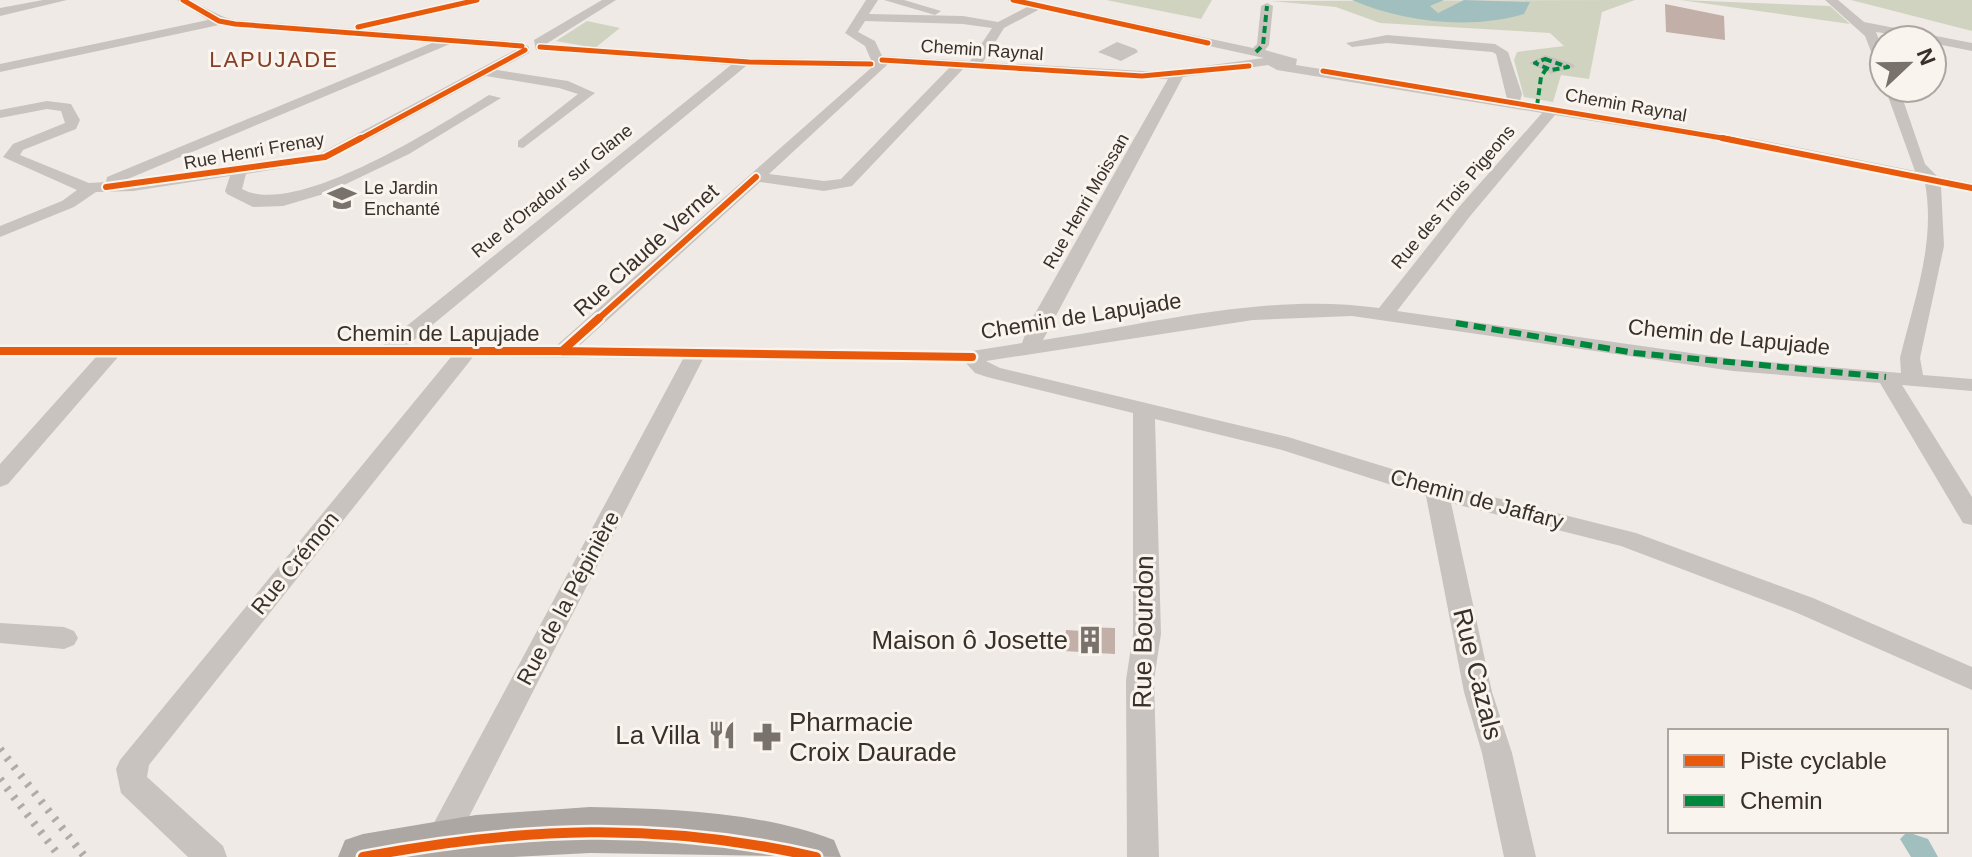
<svg xmlns="http://www.w3.org/2000/svg" width="1972" height="857" font-family="Helvetica,sans-serif">
<style>
.green{fill:#d0d3c0}
.water{fill:#a2bfbf}
.building{fill:#c2afa7}
.lines{fill:none;stroke-linecap:round;stroke-linejoin:round}
.minor{fill:#c8c3be;fill-rule:evenodd}
.primary{fill:#ada7a3;fill-rule:evenodd}
.rail{stroke:#b0aba8;stroke-width:8;stroke-dasharray:3 8;stroke-linecap:butt}
.quiet-far1{stroke:#00873e;stroke-width:4;stroke-dasharray:7 4;stroke-linecap:butt}
.quiet{stroke:#00873e;stroke-width:6;stroke-dasharray:12 6;stroke-linecap:butt}
.cycleway-far3-casing{stroke:#faf4ee;stroke-width:8}
.cycleway-far2-casing{stroke:#faf4ee;stroke-width:10}
.cycleway-far1-casing{stroke:#faf4ee;stroke-width:13}
.cycleway-casing{stroke:#faf4ee;stroke-width:15}
.cycleway-far3{stroke:#e8590c;stroke-width:5}
.cycleway-far2{stroke:#e8590c;stroke-width:6}
.cycleway-far1{stroke:#e8590c;stroke-width:8}
.cycleway{stroke:#e8590c;stroke-width:10}
.labels{text-anchor:middle;dominant-baseline:central;stroke-width:6;stroke-linejoin:round;paint-order:stroke}
.far-street-label{font-size:18px;fill:#39302b;stroke:#faf4ee}
.far-poi-label{font-size:18px;fill:#39302b;stroke:#faf4ee;text-anchor:start}
.far-quarter-label{font-size:22px;letter-spacing:2px;fill:#853e28;stroke:#faf4ee}
.street-label{font-size:22px;fill:#39302b;stroke:#faf4ee}
.near-street-label{font-size:26px;fill:#39302b;stroke:#faf4ee}
.near-poi-label{font-size:26px;fill:#39302b;stroke:#faf4ee;text-anchor:end}
</style>
<rect width="100%" height="100%" fill="#efeae5"/>
<path class="green" d="M1106,0H1212L1201,19Z
M1635,0L1602,12L1589,79L1561,75L1553,102L1524,97L1514,60L1517,52L1564,46L1550,33L1380,23L1336,7L1271,1Z
M1680,0L1830,6L1850,24L1695,2Z
M1851,0H1972V31Z
M587,21L620,28L595,48L556,41Z"/>
<path class="water" d="M1352,0H1444L1430,6L1438,13L1464,0L1530,2L1524,14C1471,30 1402,22 1352,0Z
M1907,832L1928,839L1938,857H1911L1900,839Z"/>
<path class="building" d="M1665,4L1724,16L1725,40L1666,32Z
M1083,627L1115,628V654L1064,651L1066,630L1083,631Z"/>
<g class="lines">
<path class="minor" d="M43,0H67L0,16V8Z
M177,0C199,0 214,16 235,20L522,42L529,47V53L497,70L568,81L595,93L523,148L518,147V141L578,94L559,88L486,76L330,160L246,174L242,189C295,219 440,125 489,95L501,98L409,154L327,193L283,206L253,207L227,194L225,191L230,176L133,191L96,192L74,207L0,237V226L62,201L77,190L3,157L13,144L65,123L61,111L47,109L0,118V110L47,101L71,104L80,120L76,129L23,150L20,155L89,183L106,182L107,177L432,43L219,25L0,72V64L208,20ZM450,44L517,49L321,153L123,181Z
M602,0H616L546,44L749,58L871,60L865,46L845,33L866,0H878L869,14L963,16L998,22L1027,7L1007,0H1029L1253,48L1257,44L1261,6L1267,3L1273,6L1269,45L1265,50L1297,59L1296,65L1507,99L1496,54L1492,52L1387,43L1352,47L1346,43L1387,35L1495,44L1508,52L1522,94L1520,101L1755,139L1915,171L1885,88H1899L1925,164L1937,176L1972,183V193L1941,186L1944,246L1920,358L1923,375L1972,379V391L1902,385L1972,497V525L1963,523L1880,383L1733,371L1352,316L1253,320L986,361L1000,368L1288,437L1441,484L1636,533L1813,598L1972,667V690L1795,612L1621,546L1451,503L1492,692L1512,753L1536,857H1504L1482,753L1464,692L1426,496L1282,450L1155,419L1161,634L1154,680L1159,857H1127L1126,680L1133,634V413L987,377L975,373L966,363L703,359L451,852L440,857L429,852L424,842L429,832L683,359L473,357L149,765L147,777L223,846L227,857H188L121,793L116,769L120,760L451,357H118L8,484L0,487V464L96,357H0V345H383L731,65L536,50L534,40ZM1040,9L1264,58L1160,72L983,62L1004,28ZM865,21L963,24L992,28L970,61L882,56L875,41L858,32ZM888,64L949,68L841,179L824,181L769,174ZM1268,65L1277,70L1542,113L1459,207L1379,308C1269,292 1151,324 1043,340L1183,77ZM746,66L871,68L557,345H408ZM963,69L1168,79L1029,324L1022,343L972,351L580,345L760,182L824,191L852,186ZM1555,115L1755,147L1925,183C1936,243 1914,300 1900,358L1901,373L1733,359L1397,311L1471,215Z
M884,0H904L941,11L935,15Z
M1825,0H1838L1864,22L1972,43V51L1932,43V40L1876,32L1884,52V73L1879,72L1865,36Z
M1117,42L1136,49L1138,52L1121,61L1098,52Z
M1545,55L1573,64L1575,67L1551,74L1529,63Z
M0,623L64,627L74,631L78,638L74,645L64,649L0,643Z"/>
<path class="primary" d="M590,807C670,809 758,811 834,840L841,857L590,853L513,857H338L345,840L363,834L476,815Z"/>
<path class="rail" d="M0,749L85,857
M0,779L60,857"/>
<path class="quiet-far1" d="M1256,52L1263,45L1267,6
M1545,59L1568,67L1551,70L1535,63Z
M1537,106L1541,77L1546,69"/>
<path class="quiet" d="M1456,323L1635,353L1886,377"/>
<defs>
<path id="cycleway-far3" d="M183,0L219,21L235,24L522,46
M1013,0L1208,43
M358,27L477,0
M540,47L749,62L871,64
M882,60L1142,76L1249,66
M1323,71L1734,140
M358,140L525,50"/>
<path id="cycleway-far2" d="M1722,138L1972,188
M106,187L325,157L361,138
M597,320L756,177"/>
<path id="cycleway-far1" d="M0,351H562L972,357
M562,351L599,318"/>
<path id="cycleway" d="M363,857C520,827 660,821 816,857"/>
</defs>
<use href="#cycleway-far3" class="cycleway-far3-casing"/>
<use href="#cycleway-far2" class="cycleway-far2-casing"/>
<use href="#cycleway-far1" class="cycleway-far1-casing"/>
<use href="#cycleway" class="cycleway-casing"/>
<use href="#cycleway-far3" class="cycleway-far3"/>
<use href="#cycleway-far2" class="cycleway-far2"/>
<use href="#cycleway-far1" class="cycleway-far1"/>
<use href="#cycleway" class="cycleway"/>
</g>
<defs>
<symbol id="school-bare" viewBox="-9 -9 18 18"><path d="M0-5L7-2L0 1L-7-2ZM-4 1L0 2.5L4 1V4Q0 6-4 4Z" fill="#79716c" stroke="#faf4ee" stroke-width="2.5" paint-order="stroke"/></symbol>
<symbol id="building-bare" viewBox="-9 -9 18 18"><path d="M-4-6H4V6H1V3H-1V6H-4ZM-2.5-4.3h1.7v1.8h-1.7ZM.8-4.3h1.7v1.8H.8ZM-2.5-1h1.7V.8h-1.7ZM.8-1h1.7V.8H.8Z" fill="#79716c" stroke="#faf4ee" stroke-width="2.5" paint-order="stroke"/></symbol>
<symbol id="restaurant-bare" viewBox="-9 -9 18 18"><path d="M-5-6h1v4h1v-4h1v4h1v-4h1v5L-1.5 .5V6h-2V.5L-5-1ZM5-6V6H3V1.5H1.5Q1.5-4 5-6Z" fill="#79716c" stroke="#faf4ee" stroke-width="2.5" paint-order="stroke"/></symbol>
<symbol id="pharmacy-bare" viewBox="-9 -9 18 18"><path d="M-2-6h4v4h4v4h-4v4h-4v-4h-4v-4h4Z" fill="#79716c" stroke="#faf4ee" stroke-width="2.5" paint-order="stroke"/></symbol>
</defs>
<g fill-rule="evenodd">
<use href="#school-bare" x="322" y="178" width="40" height="40"/>
<use href="#building-bare" x="1070" y="620" width="40" height="40"/>
<use href="#restaurant-bare" x="702" y="715" width="40" height="40"/>
<use href="#pharmacy-bare" x="747" y="717" width="40" height="40"/>
</g>
<g class="labels">
<g class="far-street-label">
<text transform="translate(982 50) rotate(4)">Chemin Raynal</text>
<text transform="translate(1626 105) rotate(10)">Chemin Raynal</text>
<text transform="translate(254 151) rotate(-10)">Rue Henri Frenay</text>
<text transform="translate(552 191) rotate(-39)">Rue d'Oradour sur Glane</text>
<text transform="translate(1453 197) rotate(-50)">Rue des Trois Pigeons</text>
<text transform="translate(1086 201) rotate(-60)">Rue Henri Moissan</text>
</g>
<g class="far-poi-label">
<text x="364" y="188">Le Jardin<tspan x="364" dy="21">Enchanté</tspan></text>
</g>
<g class="far-quarter-label">
<text x="274" y="59">LAPUJADE</text>
</g>
<g class="street-label">
<text transform="translate(646 250) rotate(-42)">Rue Claude Vernet</text>
<text transform="translate(1081 316) rotate(-9)">Chemin de Lapujade</text>
<text x="438" y="333">Chemin de Lapujade</text>
<text transform="translate(1729 337) rotate(6)">Chemin de Lapujade</text>
<text transform="translate(1477 499) rotate(15)">Chemin de Jaffary</text>
<text transform="translate(295 563) rotate(-51)">Rue Crémon</text>
<text transform="translate(568 598) rotate(-62)">Rue de la Pépinière</text>
</g>
<g class="near-street-label">
<text transform="translate(1143 632) rotate(-89)">Rue Bourdon</text>
<text transform="translate(1478 674) rotate(76)">Rue Cazals</text>
</g>
<g class="near-poi-label">
<text x="1068" y="640">Maison ô Josette</text>
<text x="789" y="722" text-anchor="start">Pharmacie<tspan x="789" dy="30">Croix Daurade</tspan></text>
<text x="700" y="735">La Villa</text>
</g>
</g>
<rect x="1668" y="729" width="280" height="104" fill="#faf4ee" stroke="#ada6a0" stroke-width="2"/>
<rect x="1684" y="755" width="40" height="12" fill="#e8590c" stroke="#ada6a0" stroke-width="2"/>
<text x="1740" y="769" font-size="24" fill="#39302b">Piste cyclable</text>
<rect x="1684" y="795" width="40" height="12" fill="#00873e" stroke="#ada6a0" stroke-width="2"/>
<text x="1740" y="809" font-size="24" fill="#39302b">Chemin</text>
<g transform="translate(1908 64) rotate(68)"><circle r="38" fill="#faf4ee" stroke="#ada6a0" stroke-width="2"/>
<path d="M0-6L14 30L0 20L-14 30Z" fill="#79716c"/>
<text y="-12" font-size="22" font-weight="bold" text-anchor="middle" fill="#39302b">N</text>
</g>
</svg>
